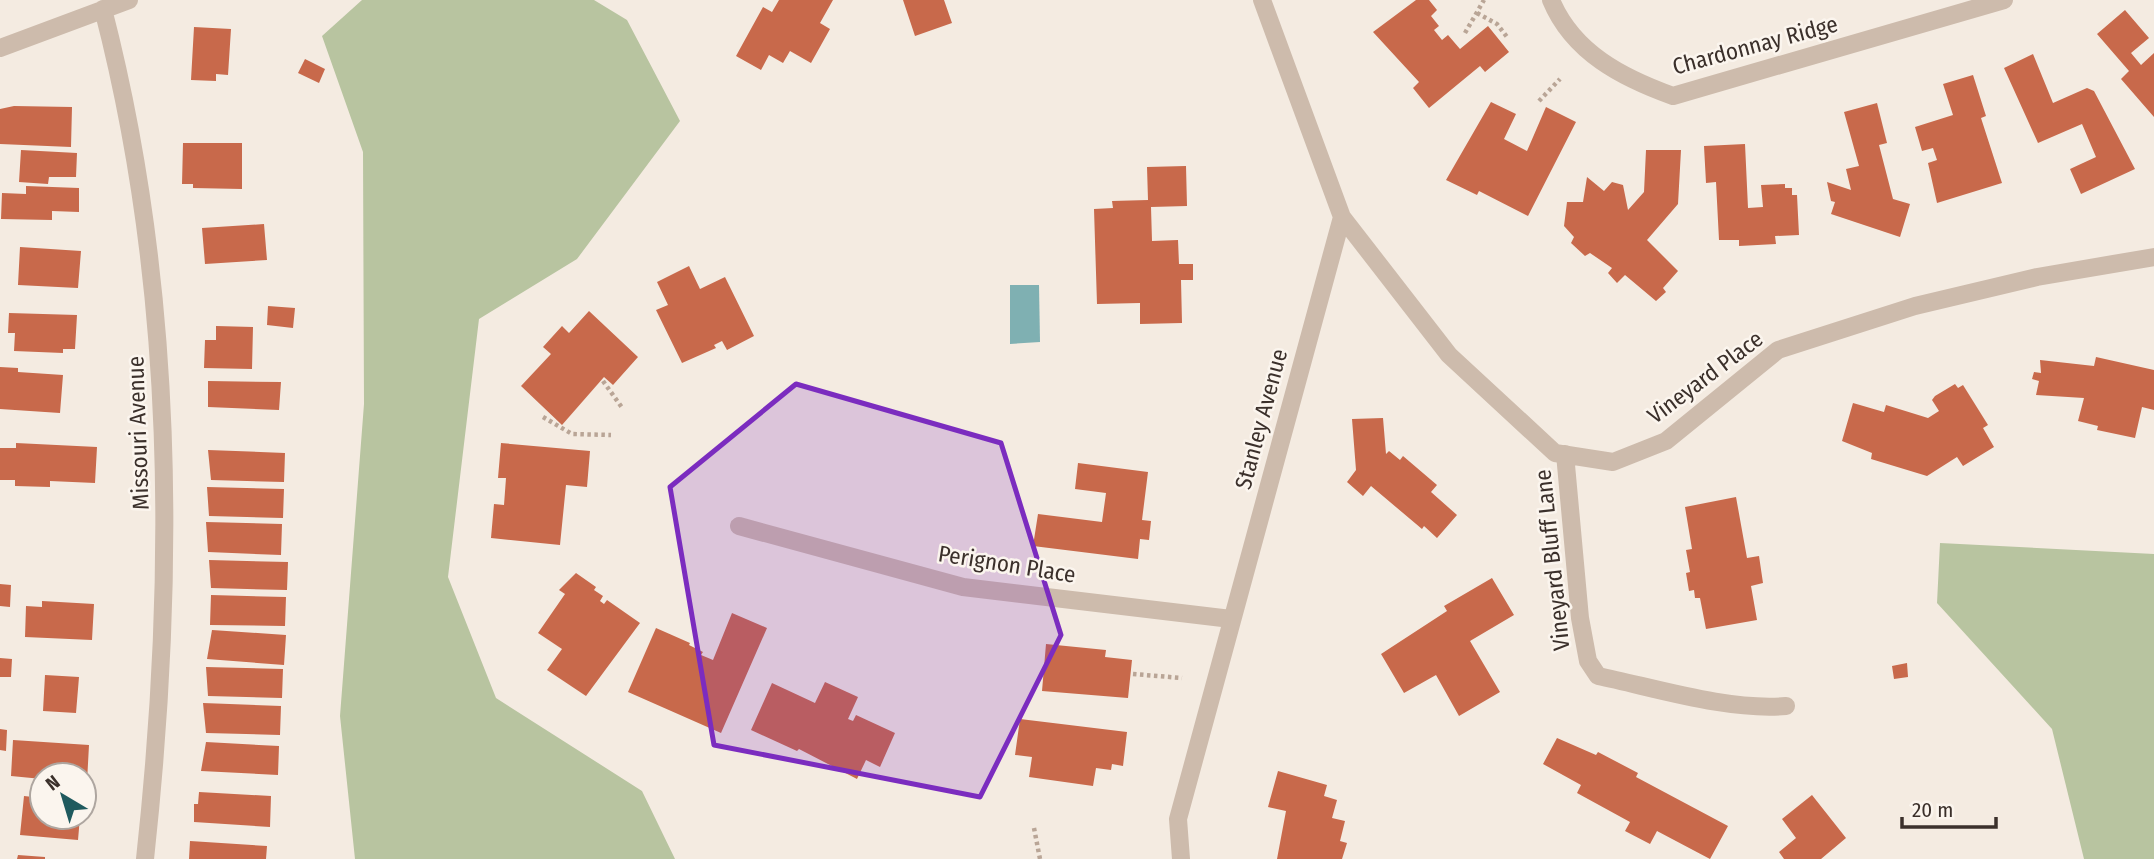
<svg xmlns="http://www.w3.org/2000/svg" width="2154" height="859" font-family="'Fira Sans Condensed',sans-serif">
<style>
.green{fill:#b8c4a0}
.water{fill:#7fb0b2}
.building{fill:#c8694b}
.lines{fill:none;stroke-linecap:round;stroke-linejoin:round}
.path{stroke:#b9a596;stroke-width:4.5;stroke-dasharray:3.5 3.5;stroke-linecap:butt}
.minor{stroke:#cdbbac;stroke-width:18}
.marked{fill:#7b2cbf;fill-opacity:0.2;stroke:#7b2cbf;stroke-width:5;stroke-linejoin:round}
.labels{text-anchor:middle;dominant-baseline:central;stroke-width:5;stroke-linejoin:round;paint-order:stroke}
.street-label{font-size:23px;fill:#3b302b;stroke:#fbf5ee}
</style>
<rect width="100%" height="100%" fill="#f4ebe1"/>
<path class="green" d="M362,0H594L627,20L680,121L577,259L479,319L448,577L496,698L642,791L675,859H355L340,716L364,404L363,152L322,36Z
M1940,543L2154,554V859H2084L2052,729L1937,603Z"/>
<path class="water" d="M1010,285H1039L1040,342L1010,344Z"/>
<path class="building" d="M779,0H833L820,23L830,29L811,63L790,51L783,63L769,55L761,70L736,56L763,7L772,12Z
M903,0H944L952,23L915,36Z
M1416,0H1429L1437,10L1431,16L1439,26L1434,30L1442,40L1448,35L1460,49L1488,26L1509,52L1485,72L1480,66L1429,108L1413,88L1419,82L1373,32Z
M2125,10L2149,38L2131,53L2141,65L2154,53V117L2121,79L2129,71L2097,34Z
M194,27L231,29L228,75L216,74V81L191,80Z
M2033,54L2053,103L2087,88L2094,91L2135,169L2081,194L2070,169L2096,157L2082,124L2038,143L2004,68Z
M305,59L325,69L319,83L298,73Z
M1973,75L1986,116L1981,118L2002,183L1937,203L1928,163L1937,160L1933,148L1922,151L1915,127L1953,115L1943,84Z
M1491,102L1516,114L1504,139L1527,151L1546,107L1576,122L1528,216L1479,191L1477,195L1446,180Z
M1877,103L1887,143L1879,145L1893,199L1910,204L1900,237L1831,214L1835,202L1831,201L1827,182L1851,190L1846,169L1859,166L1844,112Z
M14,106L72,107L71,147L0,144V109Z
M183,143H242V189L193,188V184H182Z
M1745,144L1748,208L1763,207L1761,185L1785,184V188H1792V195H1797L1799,235L1775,236L1776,244L1739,246V240H1719L1716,182L1706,183L1704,146Z
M21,150L77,153L76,177H49L48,184L19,182Z
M1646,150H1681L1678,204L1647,240L1678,271L1663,288L1666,292L1656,301L1625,275L1617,283L1608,273L1612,268L1590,253L1585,256L1571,243L1574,237L1564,226L1567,202H1583L1587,177L1604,191L1612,182L1623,185L1628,210L1644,192Z
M1186,166L1187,206L1151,207L1152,241L1178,240L1179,264H1193V280H1181L1182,323L1140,324V303L1097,304L1094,209L1113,208L1112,201L1148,200L1147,167Z
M26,186L79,188V212L52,211V220L1,219L2,193L26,194Z
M264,224L267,260L205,264L202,228Z
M20,247L81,251L78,288L18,285Z
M689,266L700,289L725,277L754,336L727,350L722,341L714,345L716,348L682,363L656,310L668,305L657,282Z
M268,306L295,308L293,328L267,325Z
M589,311L638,357L613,385L604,377L562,425L521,386L551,354L543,347L562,326L569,333Z
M9,313L77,315L75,349H63V353L14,351L15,333H8Z
M216,326L253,327L252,369L204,368L205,340H216Z
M2096,357L2154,370V410L2142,407L2135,438L2097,430L2098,426L2078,421L2084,398L2036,395L2039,381L2032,379L2034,372L2041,373L2040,360L2094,366Z
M0,367L18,368V372L63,375L60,413L0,409Z
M208,381L281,382L279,410L208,407Z
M1955,384L1958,388L1963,385L1988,425L1983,428L1994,447L1963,466L1957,457L1927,476L1871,459L1872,453L1842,441L1853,403L1884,412L1886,405L1928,418L1939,411L1932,400L1935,396Z
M1383,418L1386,454L1389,451L1400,460L1403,456L1437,485L1431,492L1457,515L1437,538L1424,526L1422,529L1371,486L1363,496L1347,482L1356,470L1352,419Z
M16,443L97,447L95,483L50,481V487L15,486V480H0V448H16Z
M501,443L590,451L587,487L566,485L560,545L491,538L494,504L504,505L506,478H498Z
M208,450L285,453L284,482L211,480Z
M1078,463L1148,472L1142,520L1151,521L1149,540L1140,539L1138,559L1033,546L1038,514L1102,522L1106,493L1075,489Z
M207,487L284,489L283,518L209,516Z
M1736,497L1747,558L1759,556L1763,583L1751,586L1757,620L1706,629L1700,598H1695L1694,590L1689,591L1686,573L1690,572L1686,550L1692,549L1685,507Z
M206,522L282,524L281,555L208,552Z
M209,560L288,562L287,590L211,588Z
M576,573L596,587L594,590L603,596L600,601L604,604L607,600L640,623L586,696L547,670L562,649L538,633L565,594L559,590Z
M1492,578L1514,615L1470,641L1500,692L1459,716L1436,675L1404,693L1381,654L1447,611L1444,606Z
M0,584L11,585L10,607L0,606Z
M211,595L286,597L285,626L210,625Z
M42,601L94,604L92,640L25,637L26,606L42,607Z
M732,613L767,628L721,733L628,692L656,628L690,643L689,645L703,652L701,655L713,660Z
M212,630L286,635L284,665L207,659Z
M1046,644L1106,650L1105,657L1132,660L1128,698L1042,691Z
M0,658L12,659L11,677H0Z
M1907,663L1908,677L1894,679L1892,666Z
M206,667L283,669L282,698L208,696Z
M45,675L79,677L76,713L43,711Z
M825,682L858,697L848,719L853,721L856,715L895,733L880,767L866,760L857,779L799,749L797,751L751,730L772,683L815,703Z
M203,703L281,706L280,735L206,733Z
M1020,719L1127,732L1123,766L1112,764L1111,770L1096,768L1093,786L1029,777L1032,757L1015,755Z
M0,729L7,730L6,751L0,750Z
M1557,738L1596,755L1598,752L1638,773L1636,777L1728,826L1710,859L1657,831L1650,844L1625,831L1630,822L1577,793L1581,785L1543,764Z
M13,740L89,745L87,782H84V775H42V779L11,776Z
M206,742L279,746L278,775L201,771Z
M1278,771L1327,785L1324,796L1337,800L1332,818L1345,821L1340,841L1347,843L1342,859H1277L1286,811L1268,807Z
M199,792L271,796L270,827L194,822V804H198Z
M1812,795L1846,838L1821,859H1784L1779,852L1796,838L1782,819Z
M24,796L42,798V817H80L78,840L20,835Z
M190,841L267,846L266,859H189Z
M18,855L45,857V859H17Z"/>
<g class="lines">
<path class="path" d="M1477,13L1497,24L1507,37
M1465,33L1484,0
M1539,101L1560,79
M603,381L623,409
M543,417L572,434L611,435
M1133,674L1182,678
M1034,828L1040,859"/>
<path class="minor" d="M1551,0C1573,53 1623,78 1673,96L2004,0
M103,9C175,287 176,575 145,859
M0,48L129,0
M1342,217L1449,355L1555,453L1613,462L1666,441L1778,350L1915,306L2037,277L2154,257
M1565,454L1580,618L1588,661L1598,676C1656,688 1728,711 1786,706
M739,526L963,587L1231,619
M1181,859L1178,819L1342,217L1262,0"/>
</g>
<path class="marked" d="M796,384L1001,443L1061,635L980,797L714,745L670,487Z"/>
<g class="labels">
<g class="street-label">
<text transform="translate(1755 45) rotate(-15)">Chardonnay Ridge</text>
<text transform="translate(1705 377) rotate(-37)">Vineyard Place</text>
<text transform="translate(1261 419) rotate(-75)">Stanley Avenue</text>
<text transform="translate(138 433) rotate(-92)">Missouri Avenue</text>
<text transform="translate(1552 560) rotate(-96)">Vineyard Bluff Lane</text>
<text transform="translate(1007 564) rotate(9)">Perignon Place</text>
</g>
</g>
<g transform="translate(63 796) rotate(322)"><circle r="33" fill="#fbf5ee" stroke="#aea6a0" stroke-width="2"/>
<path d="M0-5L12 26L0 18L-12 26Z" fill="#1f5a5e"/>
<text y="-10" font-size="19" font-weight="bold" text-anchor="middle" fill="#3b302b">N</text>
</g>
<path d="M1902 817v10h94v-10" fill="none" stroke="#3b302b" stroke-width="3.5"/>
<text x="1912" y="817" font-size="21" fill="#3b302b" stroke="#fbf5ee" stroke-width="5" paint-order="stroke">20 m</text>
</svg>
